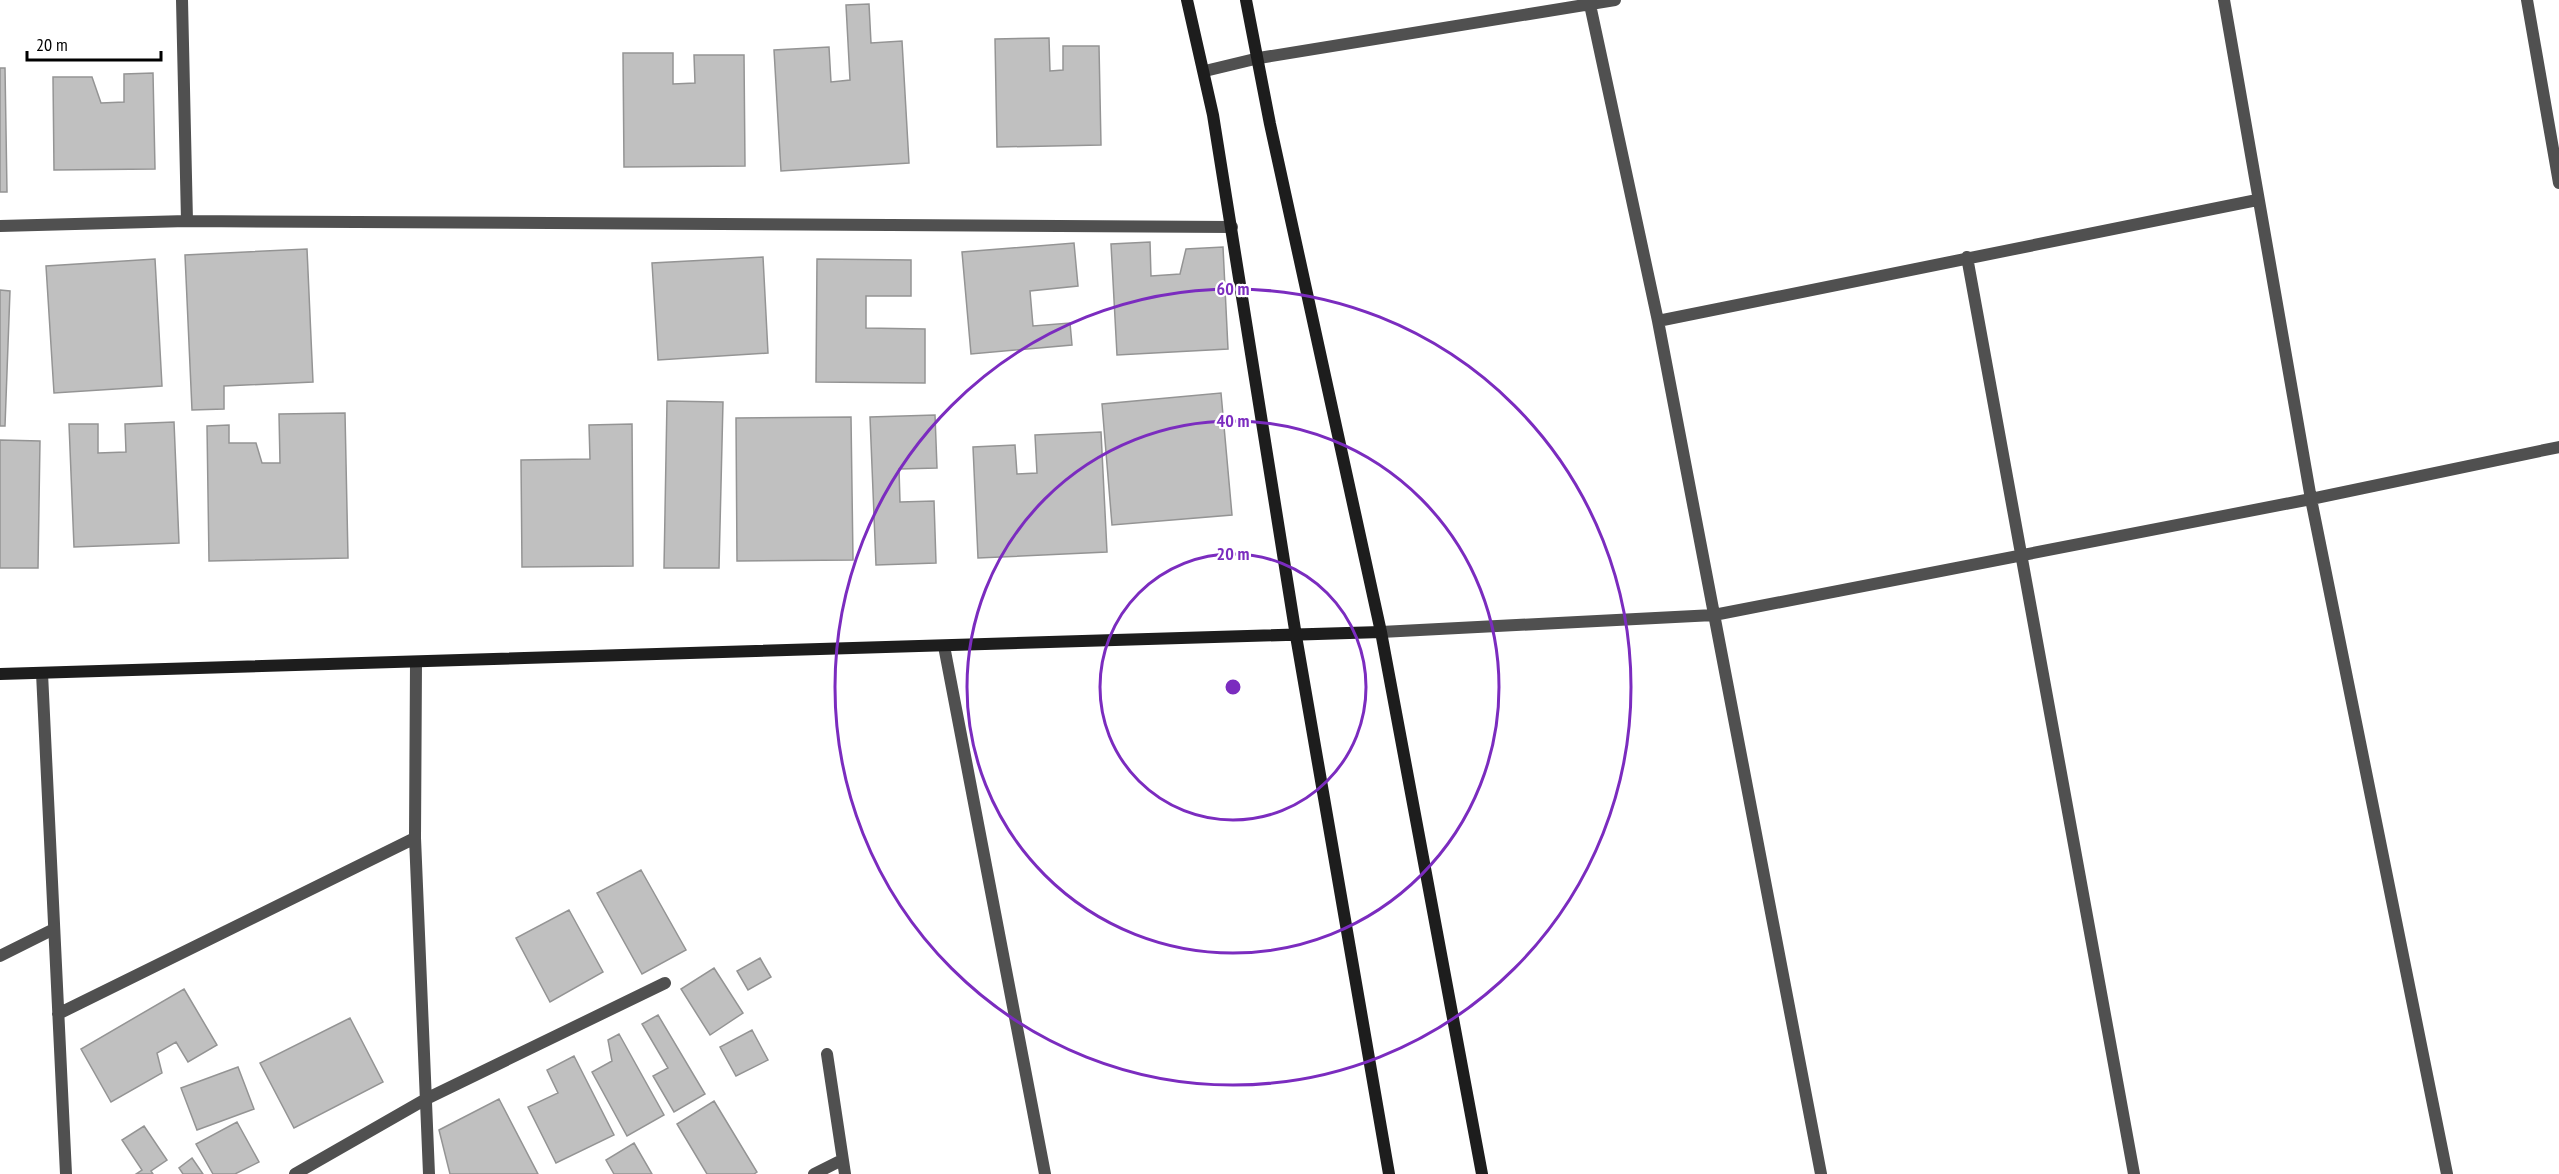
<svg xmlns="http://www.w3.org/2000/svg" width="2559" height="1174" font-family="'PT Sans Narrow',sans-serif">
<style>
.building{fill:#c0c0c0;stroke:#949494;stroke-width:1.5}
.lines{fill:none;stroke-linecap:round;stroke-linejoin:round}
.street{stroke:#505050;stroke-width:12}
.secondary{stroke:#1d1d1d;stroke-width:12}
.ring{fill:none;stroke:#7b2cbf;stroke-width:3}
.centre{fill:#7b2cbf;stroke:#fff;stroke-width:3}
.ring-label{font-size:18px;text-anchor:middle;font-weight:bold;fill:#7b2cbf;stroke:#fff;stroke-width:4.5;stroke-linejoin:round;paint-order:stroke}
</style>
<rect width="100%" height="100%" fill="#fff"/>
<path class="building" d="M869,4L871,43L902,41L909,163L781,171L774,50L829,47L831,82L850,80L846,5Z
M1049,38L1050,71L1063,70V46H1099L1101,145L997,147L995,39Z
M623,53H673V84L695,83L694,55H744L745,166L624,167Z
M0,68H5L7,192H0Z
M153,73L155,169L54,170L53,77H92L101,103L124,102V74Z
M1150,242L1151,276L1180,274L1186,249L1223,247L1228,349L1117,355L1111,244Z
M1074,243L1078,286L1030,291L1033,326L1070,323L1072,345L971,354L962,252Z
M307,249L313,382L224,386V409L192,410L185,255Z
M763,257L768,353L658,360L652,263Z
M155,259L162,386L54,393L46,266Z
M817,259L911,260V296H866V328L925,329V383L816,382Z
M0,290L10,291L5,426H0Z
M1221,393L1232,515L1112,525L1102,404Z
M667,401L723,402L719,568H664Z
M345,413L348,558L209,561L207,426L229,425V443H256L262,463H280L279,414Z
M935,415L937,468L899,469L900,502L934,501L936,563L876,565L870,417Z
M851,417L853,560L737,561L736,418Z
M174,422L179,543L74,547L69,424H98V453L126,452L125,424Z
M632,424L633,566L522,567L521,460L590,459L589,425Z
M1101,432L1107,552L978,558L973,447L1015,445L1017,474L1037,473L1035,435Z
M0,440L40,441L38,568H0Z
M641,870L686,950L642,974L597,893Z
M569,910L603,972L550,1002L516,938Z
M760,958L771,977L748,990L737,971Z
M714,968L743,1013L710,1035L681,989Z
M184,989L217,1045L188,1062L176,1042L157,1053L162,1073L111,1102L81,1049Z
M658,1015L705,1094L674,1112L653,1076L668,1068L642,1024Z
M350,1018L383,1082L294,1128L260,1063Z
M752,1030L768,1060L736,1076L720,1047Z
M619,1034L664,1115L627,1136L592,1072L612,1061L608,1040Z
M574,1056L614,1135L556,1163L528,1107L558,1093L547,1070Z
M238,1067L254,1109L197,1130L181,1088Z
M499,1099L538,1174H450L439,1130Z
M714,1101L757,1172L754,1174H707L677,1124Z
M237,1122L259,1162L235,1174H213L196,1144Z
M144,1126L167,1160L151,1171L153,1174H136L142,1170L122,1140Z
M634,1143L652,1174H614L606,1160Z
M192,1158L203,1174H183L179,1168Z"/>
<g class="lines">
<path class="street" d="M182,0L187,221
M1589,0L1658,321L1821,1174
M2224,0L2311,499L2447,1174
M2527,0L2559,183
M1205,71L1259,58L1615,0
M0,226L187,221L1232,227
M1967,257L2134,1174
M1658,321L2257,200
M1381,632L1714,615L2311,499L2559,447
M944,646L1045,1174
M416,662L415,838L429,1174
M42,673L66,1174
M0,956L54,929
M58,1014L415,838
M827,1054L845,1174
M295,1174L426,1099L665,983
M814,1174L842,1160"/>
<path class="secondary" d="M1187,0L1213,115L1296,636L1389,1174
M1246,0L1270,124L1381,632L1482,1174
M0,674L1381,632"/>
</g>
<g class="ring">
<circle cx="1233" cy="687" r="133"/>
<circle cx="1233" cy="687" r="266"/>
<circle cx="1233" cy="687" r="398"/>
</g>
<circle cx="1233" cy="687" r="9" class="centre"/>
<g class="ring-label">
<text x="1233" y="295">60 m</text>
<text x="1233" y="427">40 m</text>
<text x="1233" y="560">20 m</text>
</g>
<path d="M27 51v9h134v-9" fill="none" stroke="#000000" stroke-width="3"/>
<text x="36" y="51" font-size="18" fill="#000000" stroke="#ffffff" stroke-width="4.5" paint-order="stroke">20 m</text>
</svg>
